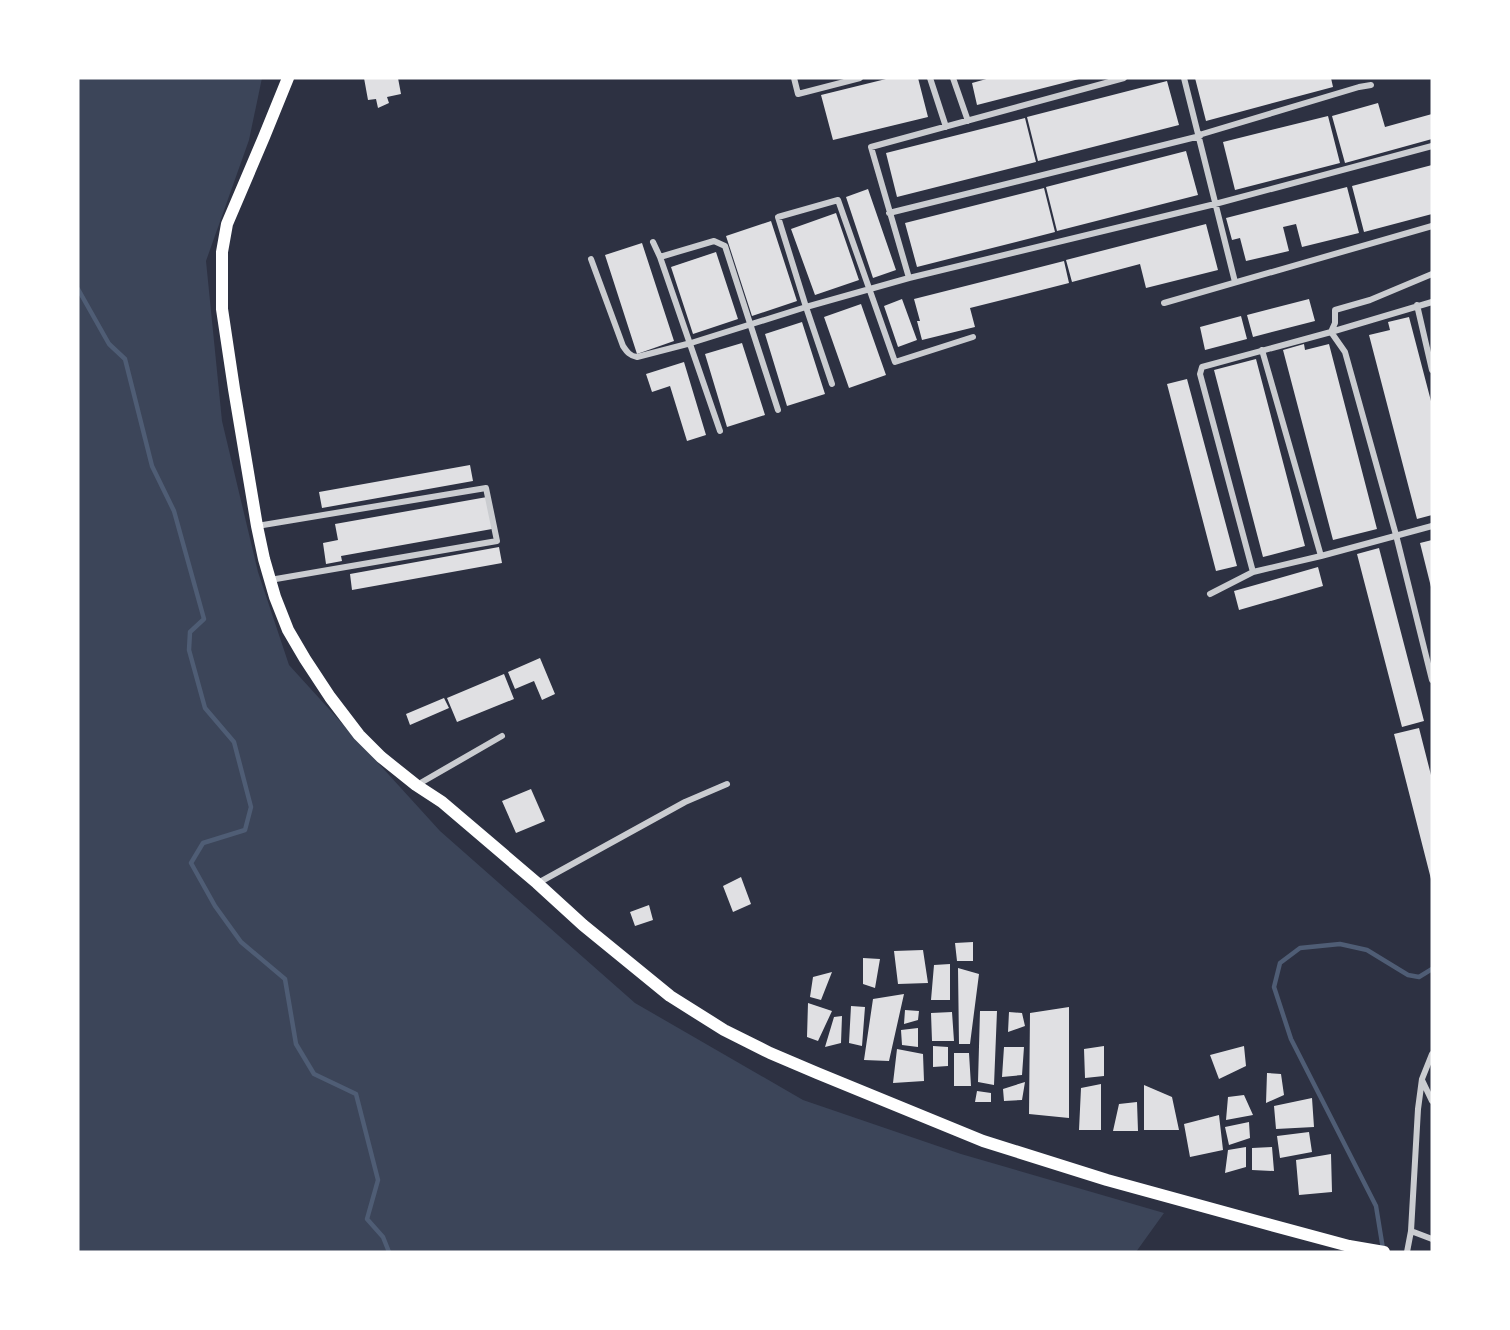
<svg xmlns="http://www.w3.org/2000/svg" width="1510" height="1330" font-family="Jost,sans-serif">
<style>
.green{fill:#3c4559}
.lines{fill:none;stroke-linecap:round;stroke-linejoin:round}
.stream{stroke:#4f5d75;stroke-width:4.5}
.building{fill:#e0e0e3}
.minor{stroke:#caccd0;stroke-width:6}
.secondary{stroke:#fff;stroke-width:12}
</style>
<rect width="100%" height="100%" fill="#2d3142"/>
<path class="green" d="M78,78H262L249,140L206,261L222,421L258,572L289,665L440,831L635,1003L803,1100L961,1154L1164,1213L1136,1252H78Z"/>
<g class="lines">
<path class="stream" d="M78,289L109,344L125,359L152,466L174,511L204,619L190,632L189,650L205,708L234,742L251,807L245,830L203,843L191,863L215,906L241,942L285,979L296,1044L314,1074L356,1094L378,1180L367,1219L383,1237L389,1252
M1383,1249L1376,1206L1291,1039L1274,987L1280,963L1300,948L1340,944L1367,950L1408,975L1419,977L1432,969"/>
</g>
<path class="building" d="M364,78H398L401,94L387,97L389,103L378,108L376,99L368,100Z
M890,78H918L928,117L833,140L821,95Z
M990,78H1079V79L977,105L972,83Z
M1195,78H1331L1333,87L1206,121Z
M1167,81L1179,125L1038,161L1027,117Z
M1378,103L1385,127L1432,114V139L1345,163L1332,116Z
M1328,116L1340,163L1235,190L1223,142Z
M1025,118L1036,162L897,197L886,153Z
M1186,151L1198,195L1057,231L1046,187Z
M1432,165V214L1364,232L1352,186Z
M1347,187L1359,233L1302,247L1296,224L1283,227L1289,251L1246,261L1240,238L1232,240L1226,218Z
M1044,188L1055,232L917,267L905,223Z
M868,189L896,270L873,278L846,197Z
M836,213L859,280L815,295L791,229Z
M771,221L797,301L752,316L726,236Z
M1206,224L1218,270L1146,288L1140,264L1072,282L1066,260Z
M642,243L674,341L637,354L605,255Z
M716,252L738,319L693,334L671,267Z
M1064,261L1069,283L970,308L975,327L922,340L917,321H920L914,299Z
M902,299L917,340L898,347L884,306Z
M1309,299L1315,321L1253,337L1247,315Z
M861,304L886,375L849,388L824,317Z
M1241,316L1247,339L1205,350L1200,327Z
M1409,317L1432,405V515L1417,519L1369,335L1390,330L1388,322Z
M802,322L825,394L787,406L765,334Z
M742,343L765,415L727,427L705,354Z
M1304,344L1305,350L1329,344L1377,529L1333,540L1283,350Z
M1256,359L1305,546L1263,557L1214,370Z
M684,362L706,435L687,441L670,386L652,392L646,374Z
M1187,379L1237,566L1216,571L1167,384Z
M470,465L473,481L322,508L319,492Z
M487,497L492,529L341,556L342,561L326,564L323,543L338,540L335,524Z
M1432,540V587H1431L1420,543Z
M499,547L502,563L352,590L350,574Z
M1379,548L1424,721L1402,727L1357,554Z
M1318,567L1323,586L1239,610L1234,591Z
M540,658L555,694L542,700L534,681L515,689L508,672Z
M504,674L514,699L457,722L447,698Z
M444,698L449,708L410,725L406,714Z
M1419,728L1432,779L1431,879L1394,734Z
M531,789L545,821L516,833L502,801Z
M741,877L751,904L733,912L723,886Z
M649,905L653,920L635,926L630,912Z
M973,942V961H957L955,943Z
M923,950L928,983L898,984L894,951Z
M863,958L880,959L875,988L863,984Z
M950,964V1000H931L934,965Z
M958,968L979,974L970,1044H959Z
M832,972L821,1000L810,997L813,977Z
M904,994L889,1061L864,1060L873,999Z
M808,1003L832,1011L818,1041L807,1037Z
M851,1006L865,1007L862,1046L849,1043Z
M1069,1007V1118L1029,1114L1030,1013Z
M905,1010L919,1011L918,1020L904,1024Z
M980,1011H997L994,1085L978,1082Z
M952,1012L954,1041H932L931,1013Z
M1009,1012L1022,1013L1025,1026L1008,1032Z
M842,1016L841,1043L825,1047L834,1017Z
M918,1028V1047L902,1045L901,1030Z
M933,1046L948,1047V1066L933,1067Z
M1104,1046V1076L1085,1078L1084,1049Z
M1244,1046L1246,1066L1219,1079L1210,1055Z
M1004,1047H1024L1022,1075L1002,1077Z
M897,1049L923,1054L924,1081L893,1083Z
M954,1053H969L971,1086H954Z
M1267,1073L1281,1074L1284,1095L1266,1103Z
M1025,1082L1022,1100L1004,1101L1003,1089Z
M1101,1084V1130H1079L1081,1088Z
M1144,1085L1172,1097L1179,1130H1144Z
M977,1091L991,1093V1102H975Z
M1244,1095L1253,1115L1226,1120L1228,1097Z
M1312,1098L1314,1127L1276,1129L1274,1106Z
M1137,1102L1138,1131H1113L1119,1104Z
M1219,1115L1223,1150L1190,1157L1184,1124Z
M1249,1122L1250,1138L1229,1145L1225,1127Z
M1309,1132L1312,1152L1280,1158L1277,1136Z
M1246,1147V1167L1225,1173L1228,1150Z
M1272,1147L1274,1171L1252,1170V1148Z
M1331,1154L1332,1192L1299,1195L1296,1160Z"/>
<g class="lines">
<path class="minor" d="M794,78L798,94L860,78
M930,78L946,127
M953,78L968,121
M1184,78L1235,282
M1199,135L1359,87L1371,85
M889,213L1200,136
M653,242L660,257L714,241L725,246L778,410
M660,257L720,431
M591,259L623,346C627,352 630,356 637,357L691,343L806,307L909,278L1215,204L1432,146
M909,278L871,147L1124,78
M1432,302L1331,332L1345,352L1396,535L1432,680
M1164,303L1432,226
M1417,305L1432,370
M1262,350L1321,556
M832,384L806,307L778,217L838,200L895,362L973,337
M257,526L486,488L497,541L270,580
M1253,572L1200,374L1202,367L1331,332L1335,323V310L1370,300L1432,274
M1210,594L1253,572L1321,556L1432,526
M417,785L502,736
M538,883L685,802L727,784
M1422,1080L1432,1101
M1411,1231L1432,1239
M1407,1252L1411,1231L1418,1109L1422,1079L1432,1054"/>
<path class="secondary" d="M288,78L264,137L227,224L222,252V309L234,389L257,526L264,559L275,597L288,630L305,659L330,697L359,735L381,757L416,785L442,802L537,883L583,925L670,996L724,1030L770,1053L817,1073L983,1141L1107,1180L1260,1222L1349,1246L1384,1252"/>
</g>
<rect width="1510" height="1330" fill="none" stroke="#ffffff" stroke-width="159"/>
</svg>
